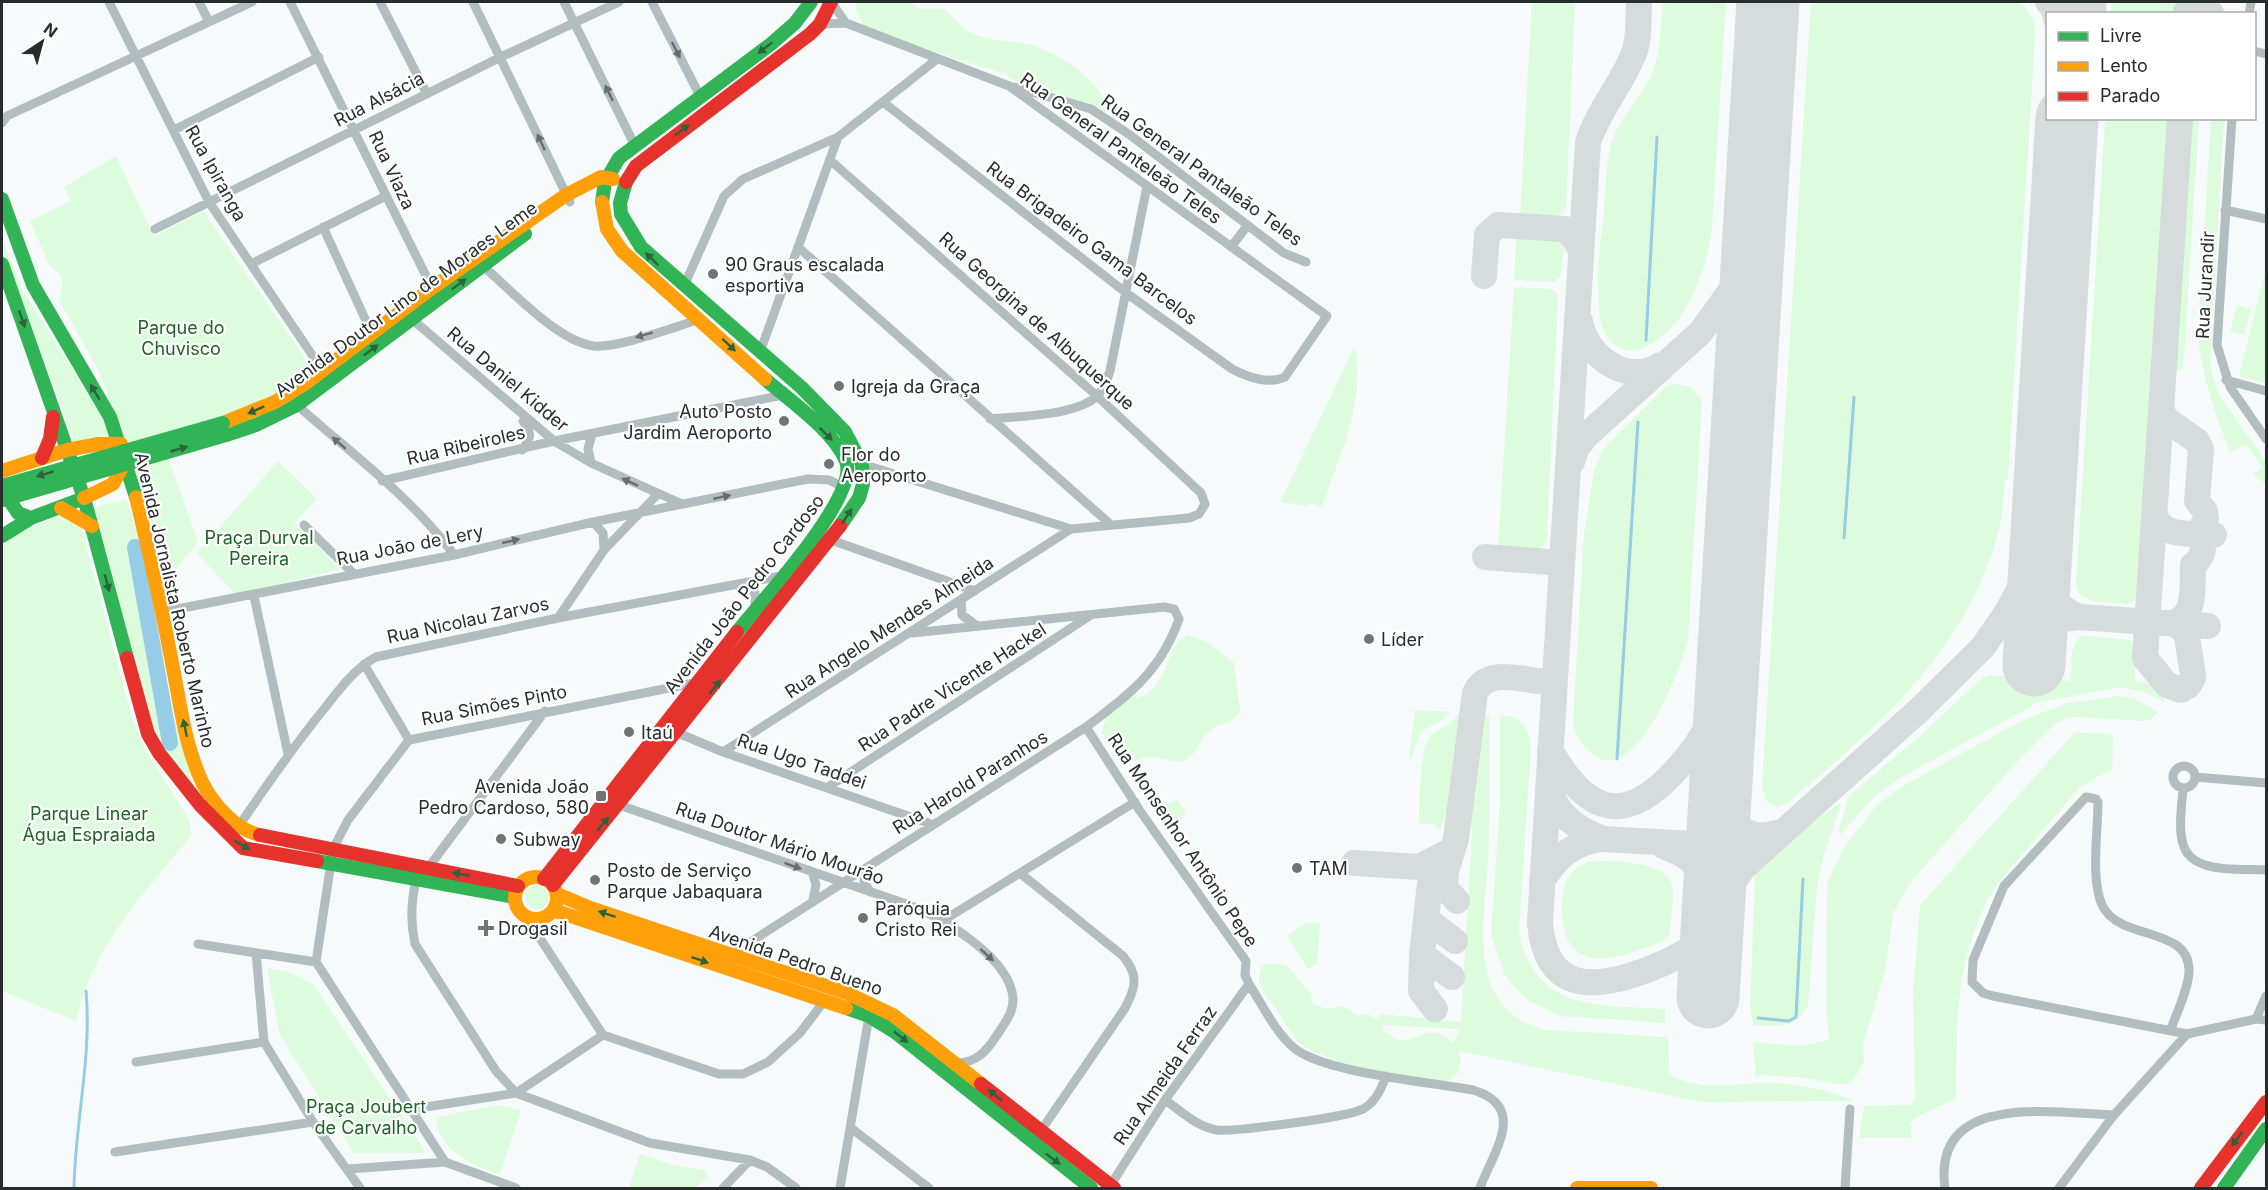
<svg xmlns="http://www.w3.org/2000/svg" width="2268" height="1190" font-family="Inter,sans-serif">
<style>
.green{fill:#dcfcdd;fill-rule:evenodd}
.lines{fill:none;stroke-linecap:round;stroke-linejoin:round}
.stream{stroke:#96cce6;stroke-width:3}
.river{stroke:#96cce6;stroke-width:16}
.taxiway{stroke:#d6dbdc;stroke-width:26}
.runway{stroke:#d6dbdc;stroke-width:63}
.street{stroke:#b1bdbf;stroke-width:9}
.fast{stroke:#30b455;stroke-width:14}
.slow{stroke:#ff9f0a;stroke-width:14}
.jam{stroke:#e5322d;stroke-width:14}
.fast-bridge{stroke:#30b455;stroke-width:14}
.oneway{fill:#2c623c}
.oneway2{fill:#666d6e}
.poi-dot{fill:#717474;stroke:#fff;stroke-width:2}
.labels{text-anchor:middle;dominant-baseline:central;stroke-width:4.5;stroke-linejoin:round;paint-order:stroke}
.street-label{font-size:18px;fill:#292c2c;stroke:#fff}
.poi-label{font-size:18px;fill:#292c2c;stroke:#fff;text-anchor:start}
.park-label{font-size:18px;fill:#1d6523;stroke:#fff}
</style>
<rect width="100%" height="100%" fill="#f6fafa"/>
<path class="green" d="M856,2H910L920,9H944C954,18 961,28 972,33C989,41 1009,40 1027,44C1058,51 1103,81 1109,113C1086,104 1019,88 1005,74L914,45L863,26L855,7Z
M1532,2H1575L1566,208L1555,220L1520,217Z
M1663,2H1726L1712,227C1708,260 1698,289 1680,317C1663,341 1624,371 1604,331C1598,319 1599,300 1598,286C1597,260 1602,234 1604,208C1606,189 1605,168 1610,149C1615,125 1633,107 1646,86C1661,61 1660,30 1663,2Z
M1811,2H2019C2032,12 2036,21 2035,37L2008,479H2005C2003,497 2003,517 1998,534C1965,652 1877,728 1786,804L1776,807L1766,801L1762,787Z
M2112,2H2177V13H2111Z
M2105,119H2170L2141,591L2136,600L2128,604L2092,601L2080,595L2076,585Z
M2187,119H2199L2184,356L2182,370L2176,372L2172,368L2171,360Z
M2211,119H2224L2210,359L2212,374L2219,394L2266,462V484L2253,474L2262,467L2246,445L2230,452C2215,413 2202,377 2198,336Z
M116,156L154,237L203,211L314,371L249,411L160,435L198,542L168,579L128,446L98,369L59,300L63,283L59,272L50,267L30,221L71,201L64,187Z
M1517,235L1561,236L1565,241L1560,277L1554,282L1514,280Z
M2,238L21,287L102,417L109,432L105,436L75,443L2,246Z
M2266,268V383L2239,376Z
M1514,287L1552,289L1558,294L1547,539C1540,558 1515,552 1498,551Z
M2237,305L2251,309L2244,335L2230,331Z
M1353,350L1356,351C1363,411 1340,453 1322,507L1311,503L1308,506L1280,502Z
M1675,384L1691,387L1702,400L1688,640C1681,668 1637,786 1594,755C1582,747 1574,735 1573,721L1584,534L1594,471L1600,455L1609,443L1667,386Z
M278,461L317,499L294,523L341,569L236,595L197,553Z
M126,499L142,546L129,550L148,634L164,743H176L172,722L175,719L195,793L159,740L152,724L93,508Z
M61,515L81,526L131,715L144,748L190,821L191,836C144,894 92,945 76,1021L2,991V547L5,539Z
M1189,635L1209,643L1234,663L1240,711C1232,724 1220,723 1210,731C1201,738 1198,750 1190,757C1178,768 1163,756 1150,757C1142,757 1135,764 1128,760C1117,754 1110,743 1102,733L1106,717L1128,692L1135,698C1171,693 1163,642 1189,635Z
M2083,635L2131,640L2135,649V681L2150,684L2164,693V702L2143,692L2122,687L2039,702L1900,778L1875,796L1840,835L1839,829L1849,796L1921,735L1982,678L1990,675L2020,678L2021,689L2045,691V679L2071,681C2072,666 2068,644 2083,635Z
M2119,696L2136,699L2158,712L2151,719L2146,721L2078,717L2066,718L2054,725L2013,766L1909,884L1893,914L1885,972L1863,1044L1864,1063L1854,1079L1844,1085L1806,1078L1762,1075L1756,1077L1753,1042L1801,1046L1829,1040L1826,1010L1827,884L1844,847L1878,804L1903,786L2021,721L2068,703Z
M1415,710L1450,712L1444,719L1420,732L1412,757H1409Z
M1458,714H1462C1456,751 1459,796 1439,829L1432,823L1419,825C1420,807 1419,749 1430,737C1439,726 1447,730 1458,714Z
M1489,715C1490,763 1490,810 1488,858C1485,921 1463,1010 1546,1030L1668,1037L1669,1073C1694,1092 1732,1084 1761,1083C1785,1082 1832,1089 1853,1101L1701,1102L1459,1051C1462,1064 1461,1076 1446,1081L1353,1067L1310,1050L1297,1041L1264,992L1259,982L1261,966C1296,957 1289,975 1311,993L1313,1004L1327,1009L1342,1006L1358,1015L1367,1014L1379,1020V1014L1461,1022L1472,832L1467,800L1474,750L1485,716ZM1382,1025L1460,1029L1453,1043C1429,1022 1423,1040 1399,1041L1384,1031Z
M1500,715C1520,715 1529,727 1531,746L1519,930C1532,1011 1600,1005 1665,1009V1023L1561,1016L1530,1002L1512,985L1504,973L1491,935L1500,803Z
M2075,732L2110,734L2113,738L2112,769L2080,787L1997,884C1955,952 1956,1022 1956,1098L1915,1118L1911,1123V1138H1859L1864,1106L1910,1105L1915,1098L1913,992L1920,905Z
M1177,799L1186,813L1164,826L1155,811Z
M1839,803L1841,805L1824,854L1817,885L1808,1004C1796,1031 1780,1025 1754,1026L1750,1008L1755,875L1771,856Z
M1588,862C1607,859 1662,861 1671,882C1676,895 1670,919 1670,933L1667,938C1657,945 1644,948 1632,952C1596,965 1565,961 1562,916C1561,892 1563,872 1588,862Z
M525 897a12 12 0 1 1 24 0a12 12 0 1 1-24 0Z
M1307,923H1320L1317,964L1308,969L1287,936Z
M267,968L289,972L313,984L422,1146L425,1153H354L280,1035Z
M497,1105L521,1110L500,1174C474,1166 441,1152 436,1121L438,1117Z
M640,1154L673,1165L704,1170L708,1177L694,1188H629Z"/>
<g class="lines">
<path class="stream" d="M1646,340L1657,137
M1844,538L1854,397
M1617,759L1638,422
M1758,1018L1789,1021L1796,1017L1803,879
M74,1188C75,1123 92,1057 86,991"/>
<path class="river" d="M135,547L170,743"/>
<path class="taxiway" d="M1639,2C1638,18 1640,37 1634,53C1622,84 1599,109 1588,142L1540,923C1546,992 1592,990 1644,971C1666,963 1690,952 1707,935C1723,919 1725,888 1744,867L1917,712L1983,647L2007,612L2024,580L2037,542L2046,469
M2048,2L2058,14
M1768,11L1772,2
M2186,12L2211,13
M2074,13L2080,2
M1484,276L1487,235L1498,225L1565,229L1574,238L1581,250
M1580,321C1586,356 1626,386 1661,365
M2161,411L2167,420L2197,441L2201,449L2197,501L2205,511L2206,520L2198,533C2206,545 2204,557 2193,565C2192,586 2197,617 2172,623
M1572,462L1577,447L1588,434L1700,333L1731,290L1754,244
M2154,512C2158,539 2194,533 2214,535
M1485,557L1562,563
M2079,617L2208,626
M2172,623L2185,630C2187,634 2193,674 2193,678L2188,686L2181,690L2167,685L2145,658L2180,118
M2036,625L2053,620L2079,617C2053,606 2046,592 2040,566
M1550,750C1586,812 1623,828 1675,771C1690,755 1703,737 1712,717C1720,699 1724,679 1728,659
M1720,789C1726,817 1743,844 1776,833
M1603,839L1748,847L1773,839
M1663,846C1694,857 1703,868 1708,901
M1354,863L1419,867L1452,850L1431,874L1426,919L1455,941
M1542,881C1558,856 1573,842 1603,839C1577,829 1556,815 1549,787
M1457,901L1445,888L1446,871L1456,839L1475,693C1486,668 1518,679 1539,681
M1426,919L1422,955L1452,977
M1422,955L1421,991L1435,1009"/>
<path class="runway" d="M2074,14L2075,2
M2034,665L2067,118
M1708,997L1768,2"/>
<path class="street" d="M109,2L209,202L325,374
M199,2L209,22
M290,2L432,288
M380,2L427,94
M473,2L570,202
M564,2L635,146
M652,2L701,98
M831,2L846,23
M2249,14L2251,2
M820,24L846,23L1009,86L1327,316L1285,377C1268,385 1248,377 1232,369L1125,292L883,102
M2254,51L2266,54
M1014,87L1091,109L1130,135L1284,253L1306,262
M2232,118L2217,345L2230,387L2266,439
M2,123L7,116L252,2
M174,130L319,57
M830,160L1097,396L1201,493L1205,504L1199,514L1189,518L1071,529L862,464
M2225,210L2266,219
M323,227L372,334
M155,229L501,57L619,2
M798,247L1110,524
M1231,247L1247,226
M251,264L386,196
M483,266C510,289 558,342 594,346C619,348 674,327 701,319
M684,286L724,196L743,179L838,137L936,60
M412,319L554,441L591,463L682,504
M760,352L838,137
M2226,380L2266,391
M297,405C348,451 413,498 454,555
M990,419C1019,416 1076,416 1097,396C1104,389 1107,380 1110,371L1147,186
M522,450C532,437 532,433 523,421
M591,463L588,449L592,434
M382,481L554,441L783,395
M593,522L603,533L604,550
M304,525L353,573
M831,540L975,591
M744,583L755,593V609
M254,596L288,754
M961,600L962,615L977,626
M162,612L454,555L593,522L808,479L829,480L845,488
M558,618L604,550L657,495
M364,664L409,740
M1086,727L1140,811L1246,961L1245,975L1249,984C1262,1004 1275,1032 1294,1048C1324,1073 1431,1082 1473,1090C1529,1107 1493,1152 1480,1188
M671,730L723,752L931,824
M723,752L1071,529
M2173 777a11 11 0 1 1 22 0a11 11 0 1 1-22 0Z
M2195,777L2266,783
M828,787L1091,615
M2183,788C2182,805 2178,827 2183,844C2191,875 2242,868 2266,870
M619,805L909,905C942,917 1010,958 1013,998C1014,1012 1004,1024 997,1035C987,1051 976,1063 957,1063
M239,826C266,786 293,747 324,709C339,690 354,669 376,657L558,618L781,576
M428,868L545,711
M864,869V881L870,892
M1020,873L1123,956C1139,975 1136,987 1125,1008L1040,1132
M813,874L816,885L813,899
M416,880C411,902 410,922 415,944L496,1071L516,1093L650,1143L750,1160L767,1167L796,1188
M526,917L603,1035L719,1074H743L768,1062L800,1033L825,1000
M944,920L1135,802
M535,934L537,919
M198,944L316,962
M256,953L264,1042L313,1122L360,1188
M730,955L1086,727C1128,696 1161,671 1179,619L1174,609L1164,607L912,633
M2256,1019L2266,996
M2171,1029C2177,1012 2188,990 2189,972C2191,926 2121,941 2103,907C2090,882 2098,831 2098,802L2096,799L2086,797L2004,886L1973,960L1972,982L1983,993L1993,996L2187,1034
M136,1062L264,1042
M1165,1100C1181,1111 1197,1127 1217,1130C1234,1132 1349,1117 1363,1109C1376,1102 1381,1089 1386,1076
M413,1109L516,1093L603,1035
M851,1128L929,1188
M115,1152L313,1122
M348,1169L445,1162
M1110,1186L1165,1100L1249,984
M516,1188L445,1162L316,962L333,849L348,820L409,740L699,682
M723,1188L750,1160
M840,1188L869,1016
M1845,1188L1850,1109
M1945,1188C1932,1091 2053,1113 2114,1115
M2059,1188L2114,1115L2187,1034L2256,1019L2266,1020"/>
<path class="fast" d="M626,182L620,203L621,214L641,247L802,388L845,432L862,464L863,484L859,498L840,526
M2,199L33,285L110,417L136,497
M602,202L605,182L619,158L771,44L795,23L811,2
M2,264L84,498L127,658
M226,435L256,425L297,405L525,234
M3,491L18,513L31,518
M2,536L31,518L84,498
M737,632C761,602 860,496 846,461C833,430 790,401 765,379
M317,861L515,897
M846,1008L869,1016L895,1032L1091,1188
M2224,1188L2266,1129"/>
<path class="slow" d="M602,202L607,229L622,251L765,379
M223,423L275,402L306,383L432,288L566,195L601,177L613,179
M67,450L99,444H121
M2,471L67,450
M136,497C150,555 163,614 174,673C181,710 186,749 203,784C214,805 236,830 260,835
M84,498L113,484L125,462
M61,508L92,526
M515 898a21 21 0 1 1 42 0a21 21 0 1 1-42 0Z
M557,894L590,908L847,993L893,1015L981,1084
M553,910L846,1008
M1577,1188H1651"/>
<path class="jam" d="M626,182L636,166L810,34L820,24L831,2
M42,458L50,439L53,417
M127,658L148,734L159,753L200,805L243,848L317,861
M260,835L518,886
M544,879L737,632
M553,885L840,526
M981,1084L1114,1188
M2201,1188L2266,1102"/>
<path class="fast-bridge" d="M2,486L223,423
M2,500L226,435"/>
</g>
<defs><path id="oneway-solid" d="M-6-.8H1V-3.2L6.5 0L1 3.2V.8H-6Z" transform="scale(1.5)"/></defs>
<g class="oneway">
<use href="#oneway-solid" transform="translate(765 48) rotate(142)"/>
<use href="#oneway-solid" transform="translate(682 130) rotate(-38)"/>
<use href="#oneway-solid" transform="translate(652 259) rotate(-136)"/>
<use href="#oneway-solid" transform="translate(459 284) rotate(-37)"/>
<use href="#oneway-solid" transform="translate(22 319) rotate(71)"/>
<use href="#oneway-solid" transform="translate(729 345) rotate(43)"/>
<use href="#oneway-solid" transform="translate(371 350) rotate(-37)"/>
<use href="#oneway-solid" transform="translate(95 392) rotate(-121)"/>
<use href="#oneway-solid" transform="translate(256 410) rotate(156)"/>
<use href="#oneway-solid" transform="translate(826 434) rotate(45)"/>
<use href="#oneway-solid" transform="translate(179 449) rotate(-16)"/>
<use href="#oneway-solid" transform="translate(45 474) rotate(164)"/>
<use href="#oneway-solid" transform="translate(847 516) rotate(-57)"/>
<use href="#oneway-solid" transform="translate(107 583) rotate(75)"/>
<use href="#oneway-solid" transform="translate(715 687) rotate(-52)"/>
<use href="#oneway-solid" transform="translate(185 728) rotate(-102)"/>
<use href="#oneway-solid" transform="translate(603 824) rotate(-50)"/>
<use href="#oneway-solid" transform="translate(242 845) rotate(30)"/>
<use href="#oneway-solid" transform="translate(461 874) rotate(-169)"/>
<use href="#oneway-solid" transform="translate(607 914) rotate(-162)"/>
<use href="#oneway-solid" transform="translate(700 960) rotate(19)"/>
<use href="#oneway-solid" transform="translate(901 1037) rotate(38)"/>
<use href="#oneway-solid" transform="translate(995 1095) rotate(-140)"/>
<use href="#oneway-solid" transform="translate(2237 1139) rotate(127)"/>
<use href="#oneway-solid" transform="translate(1053 1159) rotate(37)"/>
</g>
<g class="oneway2">
<use href="#oneway-solid" transform="translate(676 50) rotate(63)"/>
<use href="#oneway-solid" transform="translate(609 93) rotate(-116)"/>
<use href="#oneway-solid" transform="translate(541 142) rotate(-115)"/>
<use href="#oneway-solid" transform="translate(644 335) rotate(165)"/>
<use href="#oneway-solid" transform="translate(339 443) rotate(-139)"/>
<use href="#oneway-solid" transform="translate(630 482) rotate(-155)"/>
<use href="#oneway-solid" transform="translate(722 497) rotate(-12)"/>
<use href="#oneway-solid" transform="translate(511 541) rotate(-13)"/>
<use href="#oneway-solid" transform="translate(793 866) rotate(20)"/>
<use href="#oneway-solid" transform="translate(987 955) rotate(42)"/>
</g>
<g class="poi-dot">
<circle cx="713" cy="274" r="6"/>
<circle cx="839" cy="386" r="6"/>
<circle cx="784" cy="421" r="6"/>
<circle cx="829" cy="464" r="6"/>
<circle cx="1369" cy="639" r="6"/>
<circle cx="629" cy="732" r="6"/>
<rect x="595" y="790" width="12" height="12" rx="3"/>
<circle cx="501" cy="839" r="6"/>
<circle cx="1297" cy="868" r="6"/>
<circle cx="595" cy="880" r="6"/>
<circle cx="863" cy="918" r="6"/>
<path d="M483 919h6v6h6v6h-6v6h-6v-6h-6v-6h6z"/>
</g>
<g class="labels">
<g class="street-label">
<text transform="translate(379 99) rotate(-27)">Rua Alsácia</text>
<text transform="translate(1121 148) rotate(36)">Rua General Panteleão Teles</text>
<text transform="translate(392 170) rotate(65)">Rua Viaza</text>
<text transform="translate(1202 170) rotate(36)">Rua General Pantaleão Teles</text>
<text transform="translate(216 173) rotate(61)">Rua Ipiranga</text>
<text transform="translate(1092 243) rotate(37)">Rua Brigadeiro Gama Barcelos</text>
<text transform="translate(2205 285) rotate(-87)">Rua Jurandir</text>
<text transform="translate(406 299) rotate(-36)">Avenida Doutor Lino de Moraes Leme</text>
<text transform="translate(1037 321) rotate(42)">Rua Georgina de Albuquerque</text>
<text transform="translate(508 379) rotate(40)">Rua Daniel Kidder</text>
<text transform="translate(466 445) rotate(-13)">Rua Ribeiroles</text>
<text transform="translate(410 545) rotate(-11)">Rua João de Lery</text>
<text transform="translate(744 594) rotate(-52)">Avenida João Pedro Cardoso</text>
<text transform="translate(175 600) rotate(77)">Avenida Jornalista Roberto Marinho</text>
<text transform="translate(468 620) rotate(-12)">Rua Nicolau Zarvos</text>
<text transform="translate(889 627) rotate(-33)">Rua Angelo Mendes Almeida</text>
<text transform="translate(952 687) rotate(-33)">Rua Padre Vicente Hackel</text>
<text transform="translate(494 705) rotate(-11)">Rua Simões Pinto</text>
<text transform="translate(802 761) rotate(19)">Rua Ugo Taddei</text>
<text transform="translate(970 782) rotate(-32)">Rua Harold Paranhos</text>
<text transform="translate(1183 840) rotate(56)">Rua Monsenhor Antônio Pepe</text>
<text transform="translate(780 843) rotate(19)">Rua Doutor Mário Mourão</text>
<text transform="translate(796 960) rotate(19)">Avenida Pedro Bueno</text>
<text transform="translate(1165 1075) rotate(-55)">Rua Almeida Ferraz</text>
</g>
<g class="poi-label">
<text x="725" y="264">90 Graus escalada<tspan x="725" dy="21">esportiva</tspan></text>
<text x="851" y="386">Igreja da Graça</text>
<text x="772" y="411" text-anchor="end">Auto Posto<tspan x="772" dy="21">Jardim Aeroporto</tspan></text>
<text x="841" y="454">Flor do<tspan x="841" dy="21">Aeroporto</tspan></text>
<text x="1381" y="639">Líder</text>
<text x="641" y="732">Itaú</text>
<text x="589" y="786" text-anchor="end">Avenida João<tspan x="589" dy="21">Pedro Cardoso, 580</tspan></text>
<text x="513" y="839">Subway</text>
<text x="1309" y="868">TAM</text>
<text x="607" y="870">Posto de Serviço<tspan x="607" dy="21">Parque Jabaquara</tspan></text>
<text x="875" y="908">Paróquia<tspan x="875" dy="21">Cristo Rei</tspan></text>
<text x="498" y="928">Drogasil</text>
</g>
<g class="park-label">
<text x="181" y="327">Parque do<tspan x="181" dy="21">Chuvisco</tspan></text>
<text x="259" y="537">Praça Durval<tspan x="259" dy="21">Pereira</tspan></text>
<text x="89" y="813">Parque Linear<tspan x="89" dy="21">Água Espraiada</tspan></text>
<text x="366" y="1106">Praça Joubert<tspan x="366" dy="21">de Carvalho</tspan></text>
</g>
</g>
<rect width="2268" height="1190" fill="none" stroke="#292c2c" stroke-width="6"/>
<rect x="2046" y="12" width="210" height="108" fill="#ffffff" stroke="#a9abab" stroke-width="1.5"/>
<rect x="2058" y="32" width="30" height="9" fill="#30b455" stroke="#a9abab" stroke-width="1.5"/>
<text x="2100" y="42" font-size="18" fill="#292c2c">Livre</text>
<rect x="2058" y="62" width="30" height="9" fill="#ff9f0a" stroke="#a9abab" stroke-width="1.5"/>
<text x="2100" y="72" font-size="18" fill="#292c2c">Lento</text>
<rect x="2058" y="92" width="30" height="9" fill="#e5322d" stroke="#a9abab" stroke-width="1.5"/>
<text x="2100" y="102" font-size="18" fill="#292c2c">Parado</text>
<g transform="translate(42 42) rotate(36)" stroke="#ffffff" stroke-width="4.5" paint-order="stroke">
<path d="M0-4.5L10 22L0 15L-10 22Z" fill="#292c2c"/>
<text y="-9" font-size="16" font-weight="bold" text-anchor="middle" fill="#292c2c">N</text>
</g>
</svg>
